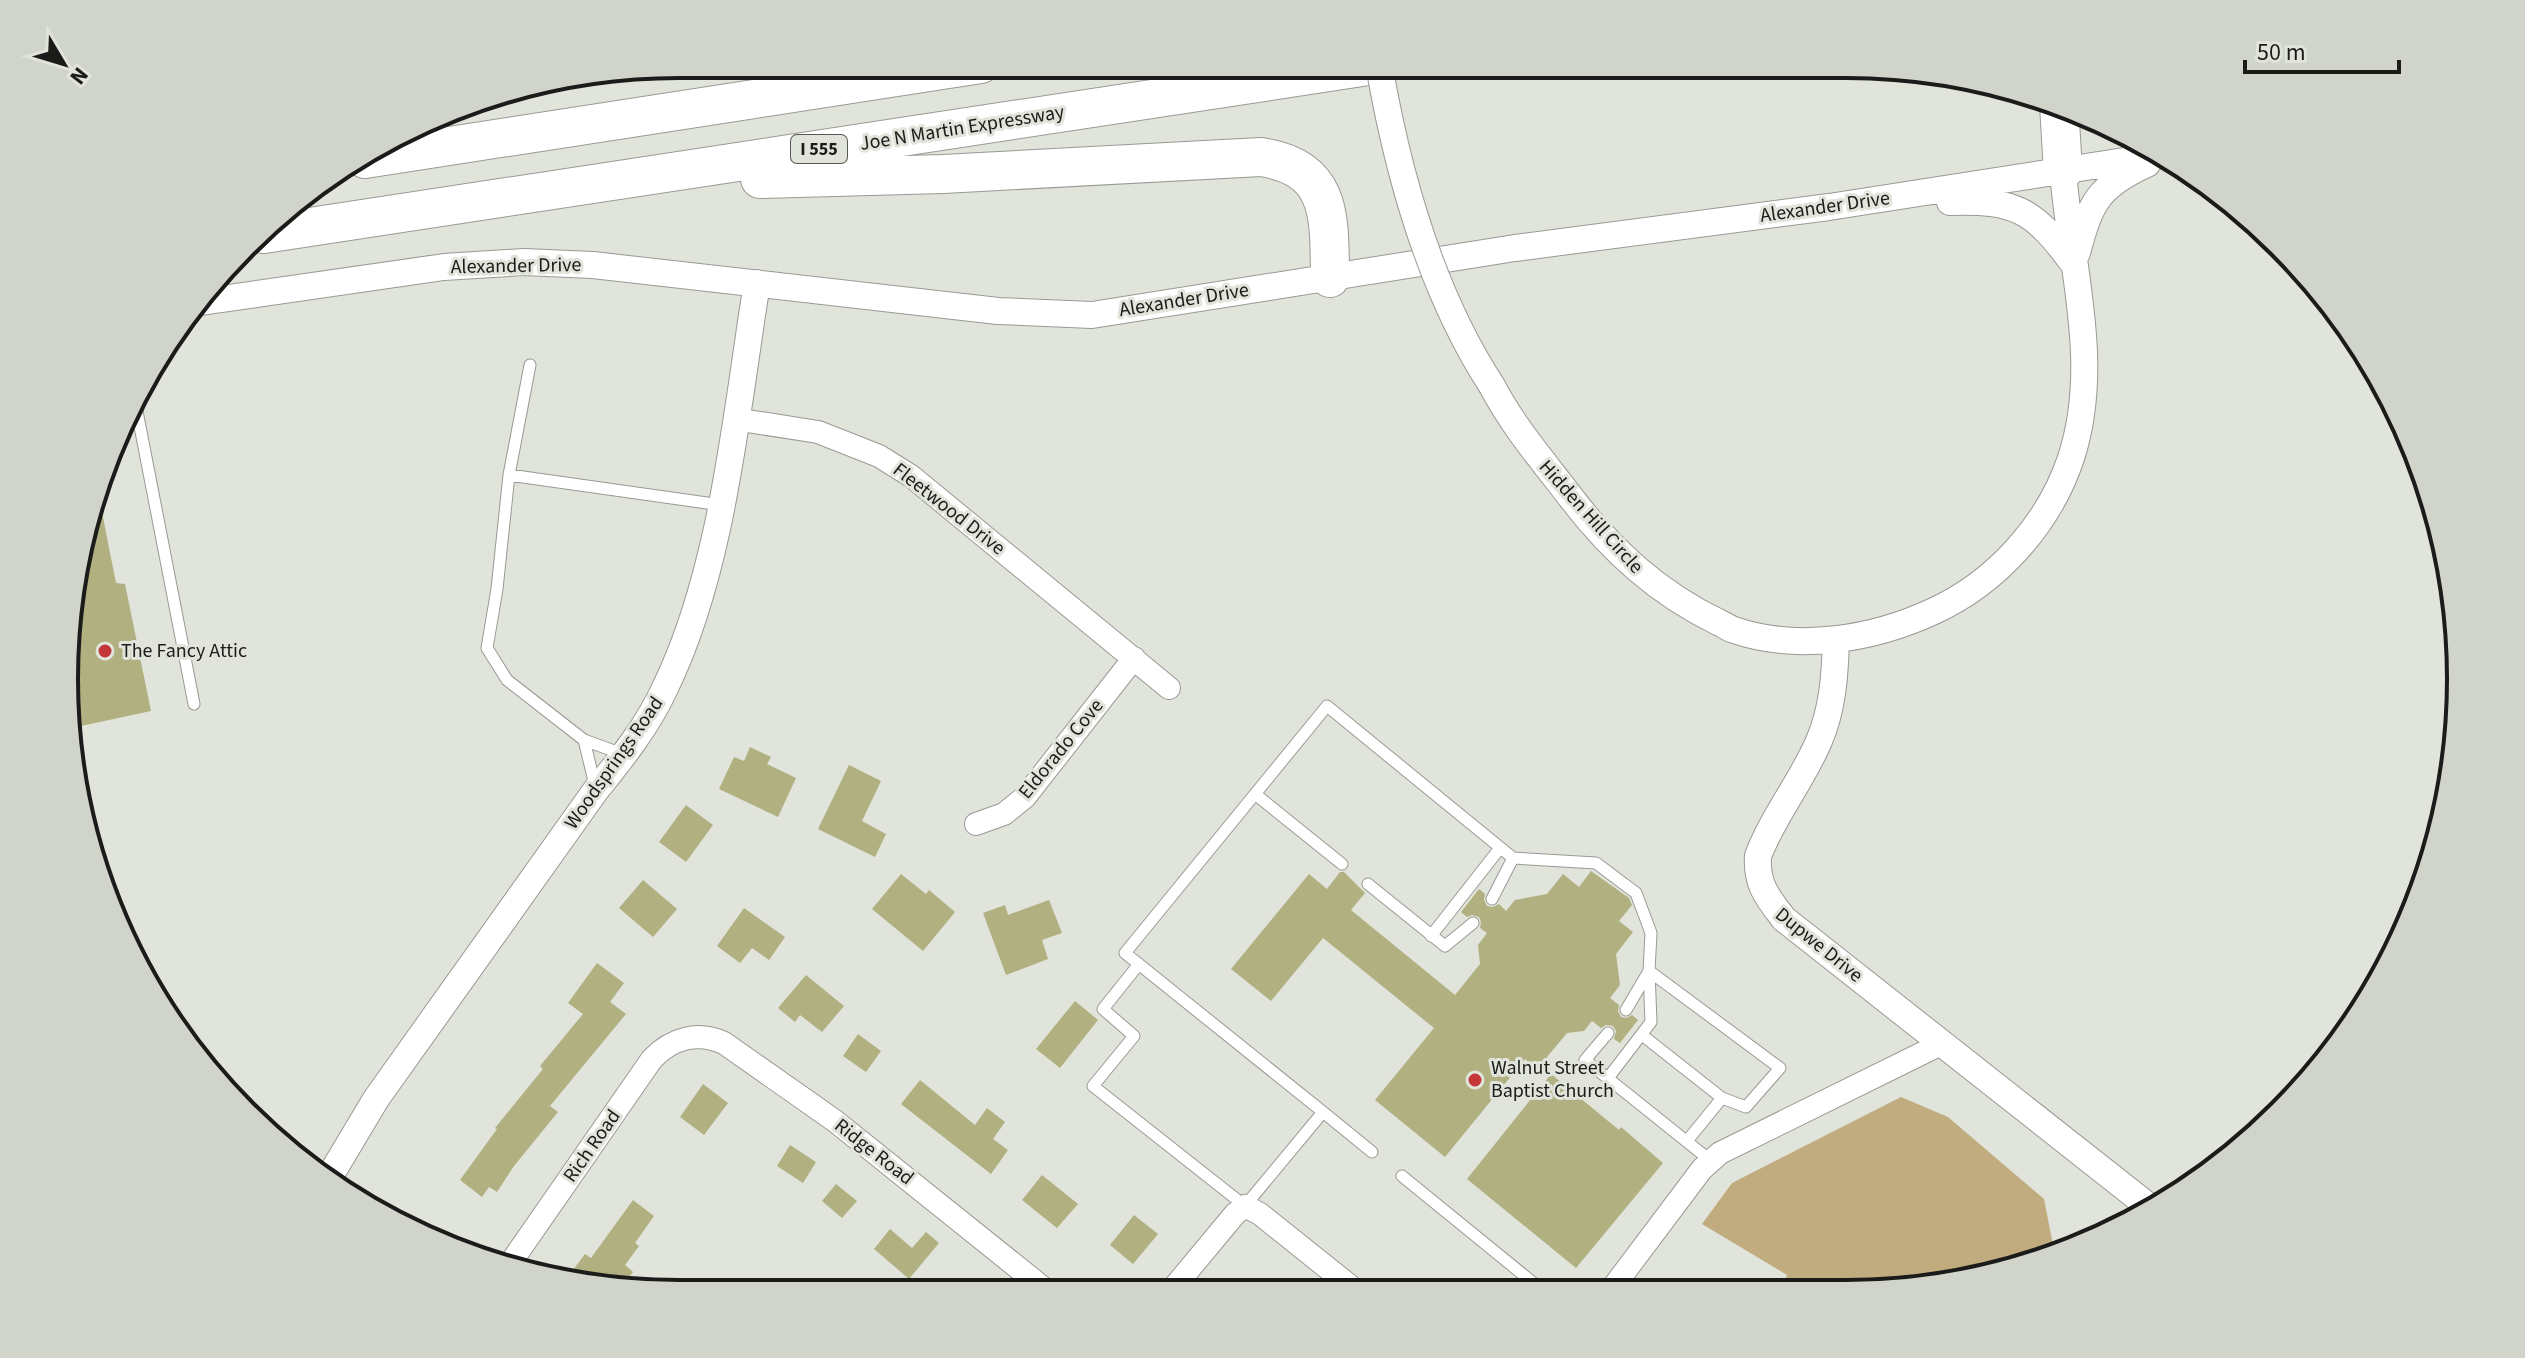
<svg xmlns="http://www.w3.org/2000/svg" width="2525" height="1358" font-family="'Source Sans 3',sans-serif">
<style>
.forest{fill:#c0ac7e}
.building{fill:#b1b080}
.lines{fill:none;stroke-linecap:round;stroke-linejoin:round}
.service-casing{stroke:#979b93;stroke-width:13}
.minor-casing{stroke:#979b93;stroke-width:24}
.tertiary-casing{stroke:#979b93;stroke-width:28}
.motorway-casing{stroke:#979b93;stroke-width:40}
.service{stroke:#fff;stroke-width:11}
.minor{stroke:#fff;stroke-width:22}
.tertiary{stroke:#fff;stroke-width:26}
.motorway{stroke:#fff;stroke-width:38}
.tertiary-bridge-casing{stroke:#979b93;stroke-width:28;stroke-linecap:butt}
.tertiary-bridge{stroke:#fff;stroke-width:26}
.poi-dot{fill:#c53639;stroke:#e0e4db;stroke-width:3}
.labels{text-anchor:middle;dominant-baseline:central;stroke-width:6;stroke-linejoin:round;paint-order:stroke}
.shield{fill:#e0e4db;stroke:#565853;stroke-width:2}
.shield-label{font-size:18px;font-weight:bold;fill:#1b1c19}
.street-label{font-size:20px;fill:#1b1c19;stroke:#e0e4db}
.poi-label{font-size:20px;fill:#1b1c19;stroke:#e0e4db;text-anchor:start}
.rim{fill:none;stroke:#1b1c19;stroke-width:4}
</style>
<rect width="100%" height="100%" fill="#e0e4db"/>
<path class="forest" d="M1901,1097L1948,1117L2044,1199L2053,1245L2039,1258L1927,1289H1781L1787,1275L1702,1224L1732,1183Z"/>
<path class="building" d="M98,492L116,583L125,584L151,711L67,729L65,720L85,520Z
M750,747L771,757L767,764L796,778L778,817L719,789L734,757L744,761Z
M849,765L881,781L862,821L886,834L875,857L818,829Z
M686,805L713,825L686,862L659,842Z
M1591,871L1629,898L1632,905L1619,921L1633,932L1616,954L1620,985L1610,998L1619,1005L1618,1011L1621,1017L1627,1018L1632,1015L1638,1020L1620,1043L1614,1039L1616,1031L1613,1026L1606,1025L1601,1028L1592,1021L1584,1031L1567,1033L1537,1069L1525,1059L1445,1157L1375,1100L1434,1028L1323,938L1271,1001L1231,969L1309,874L1327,889L1340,872H1344L1365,893L1351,910L1455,995L1480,964L1478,945L1487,933L1480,928L1481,922L1479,917L1472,915L1467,917L1461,912L1479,889L1485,894L1484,900L1487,906L1493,907L1499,904L1506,911L1515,900L1547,894L1563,874L1579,887Z
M901,874L926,894L929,890L955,912L923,951L872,909Z
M643,880L677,909L653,937L619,908Z
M1049,900L1062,933L1042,940L1048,959L1006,975L983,913L1005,905L1008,915Z
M744,908L785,937L769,960L752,948L740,963L717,946Z
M597,963L624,983L610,1002L626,1014L550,1106L558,1112L514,1166L497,1192L489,1187L482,1197L460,1180L497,1129L495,1128L543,1069L540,1066L583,1014L568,1003Z
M806,975L844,1006L822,1032L800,1015L795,1022L778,1008Z
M1075,1001L1098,1020L1060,1068L1036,1049Z
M858,1034L881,1051L866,1072L843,1056Z
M1551,1074L1619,1130L1621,1127L1663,1163L1576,1268L1467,1179Z
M920,1080L975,1125L987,1108L1005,1122L993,1139L1008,1150L991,1174L901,1104Z
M703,1084L728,1103L704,1135L680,1117Z
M790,1145L816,1162L803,1183L777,1166Z
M1042,1175L1078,1204L1057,1228L1022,1200Z
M836,1184L857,1201L842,1218L822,1201Z
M633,1200L654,1216L635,1243L639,1246L625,1265L633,1272L624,1284L616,1279L609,1288L586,1284L571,1273L585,1254L591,1258Z
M1134,1215L1158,1234L1133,1264L1110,1245Z
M890,1229L912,1248L926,1232L939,1243L909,1279L874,1249Z"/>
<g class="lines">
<defs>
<path id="service" d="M530,365L509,475L497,589L487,648L507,680L584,740L595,785
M136,406L194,704
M509,475L721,505
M584,740L625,755
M1255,794L1342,864
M1368,884L1445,946L1473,923
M1492,899L1513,858
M1431,936L1500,848
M1139,964L1103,1009L1134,1036L1093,1086L1245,1206L1323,1112L1372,1152
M1649,971L1780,1068L1746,1107L1722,1098L1687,1141
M1608,1033L1585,1060L1711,1161
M1642,1035L1722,1098
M1608,1078L1651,1022L1649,971
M1323,1112L1125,953L1327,706L1513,858L1596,863L1636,893L1651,933L1649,971L1626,1010
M1402,1176L1542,1290"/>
<path id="minor" d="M735,419L818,432L879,456L911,476L1169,688
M976,824L1004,814L1025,797L1134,658
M507,1268L652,1059C672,1038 698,1031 724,1043L835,1121L1047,1291
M1611,1290L1702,1169L1720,1153L1943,1043
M1171,1291L1235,1214L1245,1206L1260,1214L1355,1290"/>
<path id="tertiary" d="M1950,202C2015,200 2033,209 2072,262
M2077,253C2090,203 2098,186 2147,164
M201,302L444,267L524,262L593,265L998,311L1092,315L1515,248L1829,207L2163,155
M1492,386C1514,428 1544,462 1572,499C1613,552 1658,593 1718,622C1723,624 1728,628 1734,630C1798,652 1874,639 1934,611C1997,582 2049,524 2071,458C2102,363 2070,266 2063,171
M1836,639C1835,675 1833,708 1819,741C1802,781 1773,816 1758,856C1756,885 1768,898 1784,919L2152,1209
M327,1181L376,1099L596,790C622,758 648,725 665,688C723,569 736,413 757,283"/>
<path id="motorway" d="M2059,105L2063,171
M365,159L981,64
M760,179L943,174L1261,157C1334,168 1329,219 1330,278
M264,234L1375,65"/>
</defs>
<use href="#service" class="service-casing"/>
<use href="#minor" class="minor-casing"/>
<use href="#tertiary" class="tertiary-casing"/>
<use href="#motorway" class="motorway-casing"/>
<use href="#service" class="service"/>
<use href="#minor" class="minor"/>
<use href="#tertiary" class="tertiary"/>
<use href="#motorway" class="motorway"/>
<defs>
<path id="tertiary-bridge" d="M1379,65C1398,175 1430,291 1492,386"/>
</defs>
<use href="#tertiary-bridge" class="tertiary-bridge-casing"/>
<use href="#tertiary-bridge" class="tertiary-bridge"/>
</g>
<g class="poi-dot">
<circle cx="105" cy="651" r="8"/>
<circle cx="1475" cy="1080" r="8"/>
</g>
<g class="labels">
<rect class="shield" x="791" y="135" width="56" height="28" rx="6"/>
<g class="shield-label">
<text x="819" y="149">I 555</text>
</g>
<g class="street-label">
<text transform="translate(962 128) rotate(-9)">Joe N Martin Expressway</text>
<text transform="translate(1825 207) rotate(-8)">Alexander Drive</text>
<text transform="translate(516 266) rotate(-1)">Alexander Drive</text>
<text transform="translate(1184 300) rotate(-9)">Alexander Drive</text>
<text transform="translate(949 509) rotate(38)">Fleetwood Drive</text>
<text transform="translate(1591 517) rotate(48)">Hidden Hill Circle</text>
<text transform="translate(1061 749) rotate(-51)">Eldorado Cove</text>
<text transform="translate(614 763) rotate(-55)">Woodsprings Road</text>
<text transform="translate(1819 945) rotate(39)">Dupwe Drive</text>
<text transform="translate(592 1146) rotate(-55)">Rich Road</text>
<text transform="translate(874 1152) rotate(38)">Ridge Road</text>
</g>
<g class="poi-label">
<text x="121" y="651">The Fancy Attic</text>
<text x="1491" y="1068">Walnut Street<tspan x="1491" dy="23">Baptist Church</tspan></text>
</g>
</g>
<path d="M0 0H2525V1358H0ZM679 78H1846A601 601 0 0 1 2447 679V679A601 601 0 0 1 1846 1280H679A601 601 0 0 1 78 679V679A601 601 0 0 1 679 78Z" fill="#d0d4cb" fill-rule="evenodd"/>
<path class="rim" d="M679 78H1846A601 601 0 0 1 2447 679V679A601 601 0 0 1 1846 1280H679A601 601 0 0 1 78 679V679A601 601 0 0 1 679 78Z"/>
<g transform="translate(64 64) rotate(128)" stroke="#e0e4db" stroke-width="6" paint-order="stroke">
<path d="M0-6L14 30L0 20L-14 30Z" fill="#1b1c19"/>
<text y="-12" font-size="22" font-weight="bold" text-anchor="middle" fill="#1b1c19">N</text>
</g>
<path d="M2245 60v12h154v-12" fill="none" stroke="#1b1c19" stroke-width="4"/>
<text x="2257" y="60" font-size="24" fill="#1b1c19" stroke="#e0e4db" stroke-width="6" paint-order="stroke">50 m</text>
</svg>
